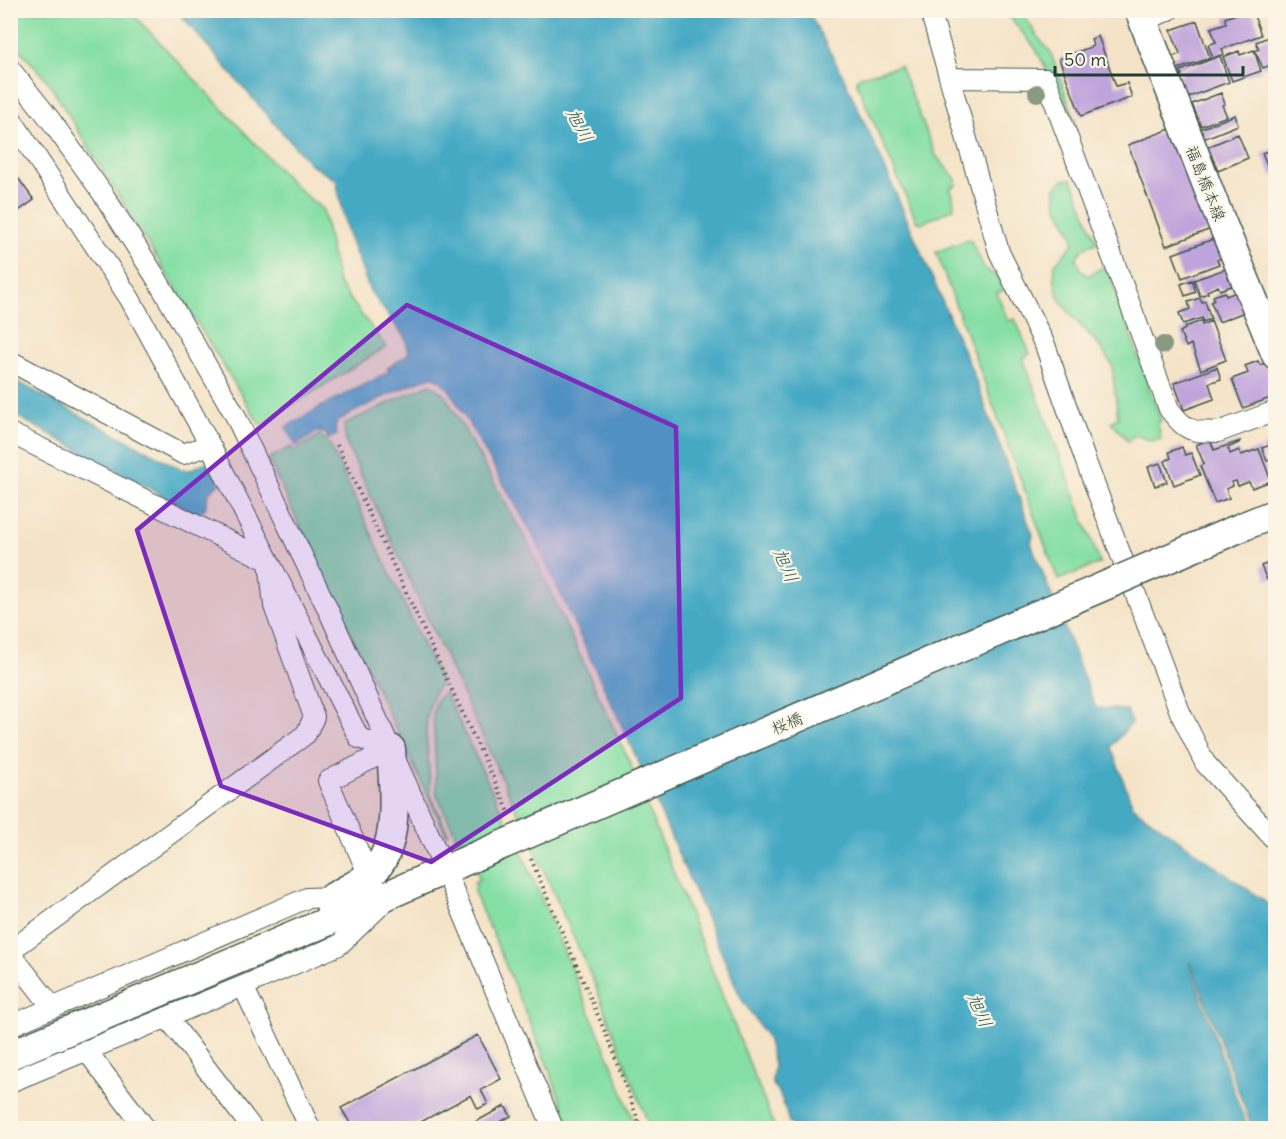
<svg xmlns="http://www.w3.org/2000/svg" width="1286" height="1139" font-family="Delius,'Klee One',sans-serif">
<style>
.green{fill:#85dfa5;stroke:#528e6c;stroke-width:1.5}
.water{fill:#44a9c4;stroke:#32737c;stroke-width:1.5}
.building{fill:#bfa3dc}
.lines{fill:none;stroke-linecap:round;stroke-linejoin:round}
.street-casing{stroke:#3f564a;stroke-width:22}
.secondary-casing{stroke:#3f564a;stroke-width:31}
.path{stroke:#3f564a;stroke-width:4;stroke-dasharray:1.5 4.5;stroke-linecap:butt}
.street{stroke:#fff;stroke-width:20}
.secondary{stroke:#fff;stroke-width:28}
.secondary-bridge-casing{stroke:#3f564a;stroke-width:31;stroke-linecap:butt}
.secondary-bridge{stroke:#fff;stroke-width:28}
.tree{fill:#8a9983}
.marked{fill:#7b2cbf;fill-opacity:0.2;stroke:#7b2cbf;stroke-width:4.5;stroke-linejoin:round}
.labels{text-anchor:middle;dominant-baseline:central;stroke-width:4.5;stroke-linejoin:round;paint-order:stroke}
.street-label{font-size:16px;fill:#1f3d34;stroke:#fcf5e5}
.water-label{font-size:18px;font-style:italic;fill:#2a5d5f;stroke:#fcf5e5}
</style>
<rect width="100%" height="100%" fill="#fcf5e5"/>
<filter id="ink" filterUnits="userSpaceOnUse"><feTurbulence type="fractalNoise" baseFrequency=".0167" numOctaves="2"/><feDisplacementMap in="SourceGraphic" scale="12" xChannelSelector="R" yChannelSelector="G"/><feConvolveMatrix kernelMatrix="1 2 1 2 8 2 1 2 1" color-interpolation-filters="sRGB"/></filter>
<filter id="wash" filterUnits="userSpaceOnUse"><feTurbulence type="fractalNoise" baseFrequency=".008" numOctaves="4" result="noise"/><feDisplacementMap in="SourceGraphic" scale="24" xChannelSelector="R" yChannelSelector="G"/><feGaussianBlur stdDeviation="1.35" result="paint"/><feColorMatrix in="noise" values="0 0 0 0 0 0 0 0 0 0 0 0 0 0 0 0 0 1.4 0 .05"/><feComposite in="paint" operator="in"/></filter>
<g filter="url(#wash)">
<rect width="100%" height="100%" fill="#f4e3c7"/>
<path class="green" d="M10,11H130L295,186L323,210L338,283L386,347L260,425L47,80L11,40Z
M1005,11H1021L1039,39L1050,51L1076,123L1035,48Z
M900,66L936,156L956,179V185L950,188L953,195L954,208L922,223L917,222L857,84V79L861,76Z
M1072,179L1097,243C1087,245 1080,249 1076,259L1082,271L1088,276L1106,265L1161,421L1158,423L1161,439L1152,441L1135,435L1128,441L1111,422L1118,418L1112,365L1099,345L1071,315L1058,297L1054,276L1055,264L1073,244V236L1057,206L1055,188L1063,180Z
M970,239L985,269L999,278L1004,290L997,293L1008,321L1015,319L1030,354L1023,358L1100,563L1058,580L936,252Z
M430,384L445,395L527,542L630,763L775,1128H650L595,985L518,813L346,443L344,424Z
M320,435L329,443L441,683L434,692L428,711L426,730L431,796L448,833L446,834L268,459L291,447L294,451Z
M445,692L525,860L613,1067L636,1128H571L547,1064L493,935L494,934L491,928H489L473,889L477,887L474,882L480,879L462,838L458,840L437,795L433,714L436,701Z"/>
<path class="water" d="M177,11H808L844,78L881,159L971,368L1033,535L1031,543L1096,708L1127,710L1131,723L1111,747L1133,807L1275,909V1128H1252L1191,963H1189L1238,1103L1248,1128H795L789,1122L782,1099L772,1082L774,1065L767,1037L741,998L638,761L534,537L449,389C445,386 440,378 434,377C425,375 352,413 339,420L335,427L337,435L328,439L326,433L317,432L296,446L286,427L322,406L389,372L387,368L406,356L409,352L405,338L370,291L347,231L336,180L309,163Z
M10,378L181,469L190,470L210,460L220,483L209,492L205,509L188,516L187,509L11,413Z"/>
<g id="blocks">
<path class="building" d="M1247,10H1252L1261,35L1222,49L1224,54L1213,58L1208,45L1216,42L1211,28L1226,23L1225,18Z
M1197,21L1210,58L1175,70L1171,57L1180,54L1171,30Z
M1098,36L1116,86L1127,83L1132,97L1081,116L1059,59L1093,46L1091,39Z
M1271,36L1276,47V63L1263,68L1255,51L1259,49L1256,42Z
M1254,50L1261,71L1232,81L1223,57L1239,51L1240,55Z
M1220,56L1229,82L1186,98L1178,76L1182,75L1180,71Z
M1221,93L1225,104L1222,105L1227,116L1201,126L1192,104Z
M1235,115L1238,125L1203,139L1200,129Z
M1173,128L1211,229L1166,246L1128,145Z
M1238,134L1248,158L1218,171L1208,147Z
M1276,148V175L1272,176L1262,153Z
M10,167L34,200L10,217Z
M1216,238L1223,257L1217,260L1219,264L1182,278L1173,254Z
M1228,268L1234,285L1220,290L1218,286L1207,291L1208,293L1200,296L1194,280Z
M1192,280L1196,292L1185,296L1181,284Z
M1239,291L1247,311L1219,322L1211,302L1214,300L1213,296L1225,292L1226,296Z
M1200,298L1202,302L1205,301L1211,319L1203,322L1202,318L1183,324L1179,313L1190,309L1188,302Z
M1201,321L1202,325L1211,321L1226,360L1201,370L1191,344L1186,347L1180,332L1185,329V327Z
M1258,361L1260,365L1269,362L1276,381V396L1243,408L1232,379L1248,373L1245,366Z
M1217,367L1221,379L1209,383L1214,399L1184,410L1174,383Z
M1210,439L1214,450L1240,441L1239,443L1228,448L1230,454L1239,450L1241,455L1259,449L1271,481L1252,488L1249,482L1238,486L1236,481L1232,482L1233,486L1226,489L1229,498L1215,503L1200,466L1204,464L1196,445Z
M1276,443V458L1267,461L1262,448Z
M1182,447L1185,455L1191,453L1200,475L1174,485L1165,461L1171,458L1169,452Z
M1160,463L1167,482L1155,486L1148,467Z
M1276,560V577L1267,580L1261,566Z
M478,1035L501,1079L481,1090L488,1104L478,1109L471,1095L415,1125L417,1128H353L341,1108Z
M505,1106L511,1116L490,1128H464Z"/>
</g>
</g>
<g filter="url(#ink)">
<use href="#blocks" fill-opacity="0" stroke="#3f564a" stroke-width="1.5"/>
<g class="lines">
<defs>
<path id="street" d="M930,10L999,252L1045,345L1086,462L1180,712L1205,763L1276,841
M1274,10L1276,14
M1143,21L1169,10
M10,69L49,118L103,194L155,276L234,413L330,614L445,870L553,1128
M950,78L1046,79L1169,409C1177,419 1184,429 1197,431C1204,432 1211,431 1218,432L1276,411
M10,117L130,299L210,445L359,738L391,749
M10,361L183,454L210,445
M10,433L269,561L274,606L314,717L306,734L10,951
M369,876L328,781L391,749
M10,953L53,1008
M243,986L310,1128
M167,1017L252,1128
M10,1026L307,898L333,897
M86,1050L145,1128
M10,1082L243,986L339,945L383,903"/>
<path id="secondary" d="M1139,10L1213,201L1276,355
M1244,526L1276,513
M329,921L333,897C346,889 364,882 375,870C401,842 393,784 391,749
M10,1055L329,921L474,857"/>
</defs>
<use href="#street" class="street-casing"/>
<use href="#secondary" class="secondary-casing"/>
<path class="path" d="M1273,215L1276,222
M337,445L510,814
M531,859L608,1039L641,1128"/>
<use href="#street" class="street"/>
<use href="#secondary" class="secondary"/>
<defs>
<path id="secondary-bridge" d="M474,857L1244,526"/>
</defs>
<use href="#secondary-bridge" class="secondary-bridge-casing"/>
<use href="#secondary-bridge" class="secondary-bridge"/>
</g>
<g class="tree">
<circle cx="1037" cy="93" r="9"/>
<circle cx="1163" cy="345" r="9"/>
</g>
</g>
<path class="marked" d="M407,305L676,427L681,698L431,862L221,786L137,530Z"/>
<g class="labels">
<g class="street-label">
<text transform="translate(1206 183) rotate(68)">福島橋本線</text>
<text transform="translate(787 723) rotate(-23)">桜橋</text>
</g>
<g class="water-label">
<text transform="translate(580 125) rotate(62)">旭川</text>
<text transform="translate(786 565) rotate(66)">旭川</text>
<text transform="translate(980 1010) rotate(66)">旭川</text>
</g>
</g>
<rect width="1286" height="1139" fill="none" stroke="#fcf5e5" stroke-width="36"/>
<path d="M1055 66v9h188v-9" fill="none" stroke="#1f3d34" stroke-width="3"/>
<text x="1064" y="66" font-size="18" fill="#1f3d34" stroke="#fcf5e5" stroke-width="4.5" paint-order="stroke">50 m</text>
</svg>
